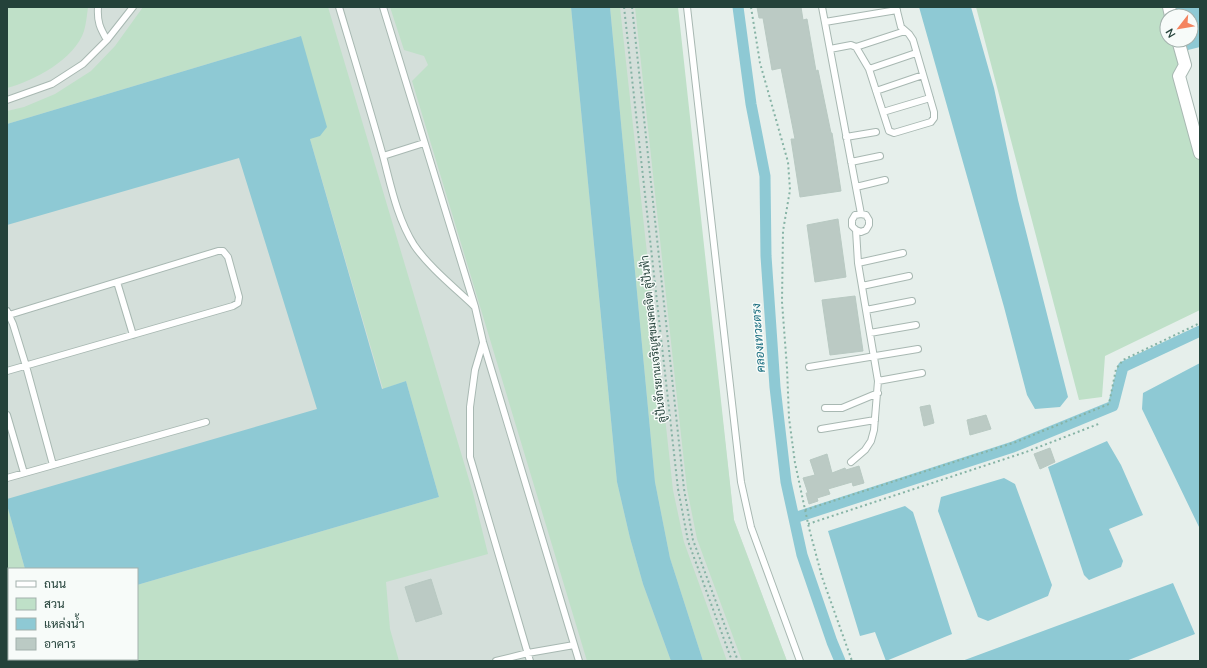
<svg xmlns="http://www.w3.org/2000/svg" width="1207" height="668" font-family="Mulish,Sarabun,sans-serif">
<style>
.built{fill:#d4dfda;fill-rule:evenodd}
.green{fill:#bfe0c8}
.water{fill:#8ec9d4}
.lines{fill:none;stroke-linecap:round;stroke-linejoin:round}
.canal{stroke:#8ec9d4;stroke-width:11}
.building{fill:#bbcac4;stroke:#b8c9c2}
.lane-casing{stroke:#a8b8b2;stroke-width:8}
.street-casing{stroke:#a8b8b2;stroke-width:14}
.path{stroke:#86b3a5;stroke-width:2;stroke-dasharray:2 3;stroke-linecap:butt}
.lane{stroke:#fff;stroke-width:6}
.street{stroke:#fff;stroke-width:12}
.labels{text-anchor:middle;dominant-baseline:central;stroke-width:3;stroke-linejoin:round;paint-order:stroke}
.street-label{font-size:11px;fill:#24423a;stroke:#f7fbf9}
.water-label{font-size:12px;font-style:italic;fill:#1c6f80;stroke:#f7fbf9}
</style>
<rect width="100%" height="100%" fill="#e6efeb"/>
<path class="built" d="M7,7H676L734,520L787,661H7ZM9,569H137V659H9Z"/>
<path class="green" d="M7,7H88C87,15 86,24 84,31C75,59 34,81 7,88Z
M143,7H328L473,493L488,554L386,582L390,629L399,661H7V505L25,569H9V659H137V585L439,497L406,381L383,389L310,139L301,36L7,124V111L24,107L55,94L91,71L115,46Z
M390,7H571L617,482L630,538L643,584L671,661H587L412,81L428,65L424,56L404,50Z
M610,7H620L673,490L684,542L727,661H703L670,558L655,482Z
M635,7H678L734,520L787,661H742L697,539L687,489L681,435Z
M976,7H1164L1167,16V40H1174L1200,128V310L1105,356L1102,397L1079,400Z"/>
<path class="water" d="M571,7H610L655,482L670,558L703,661H671L643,584L630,538L617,482Z
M919,7H971L994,88L1018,200L1068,397L1060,407L1035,409L1027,395L1004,307Z
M1172,7H1200V47L1184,51L1181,40H1191V16H1174Z
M301,36L327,127L320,136L310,139L382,389L406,381L439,497L137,585V569H25L7,505V499L317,409L239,158L7,225V124Z
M1200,363V529L1142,409L1143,393Z
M1107,441L1121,465L1143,515L1109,529L1123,561L1121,567L1089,580L1084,575L1048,467Z
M1004,478L1015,484L1052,585L1048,596L988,621L978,617L938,511L941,497Z
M905,506L913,512L952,634L886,661L875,632L860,636L828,531Z
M1173,583L1195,634L1126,661H962Z"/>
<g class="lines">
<path class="canal" d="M738,7L751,104L765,176L766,256L775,387L786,482L802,555L832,642L840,661
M794,518L1013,447L1113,406L1123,367L1200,331"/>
</g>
<path class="building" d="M757,7H801L803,20L807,19L816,71L818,70L831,133H832L841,191L800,197L791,139H795L781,68L772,70L763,18H759Z
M838,219L846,277L815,282L807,225Z
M855,296L863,351L830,355L822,300Z
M930,405L934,423L924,426L920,407Z
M986,415L991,429L970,435L967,420Z
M1050,448L1055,462L1040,469L1034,454Z
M827,454L832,473L845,468L846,470L859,466L864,483L853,486L852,482L828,489L830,494L817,498L818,501L809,504L806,493H808L803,478L815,475L810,460Z
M431,579L442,614L416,622L405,587Z"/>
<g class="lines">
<defs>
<path id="lane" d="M98,7C97,22 100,28 107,40
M339,7C354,57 369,106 383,156C391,186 397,218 414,245C428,266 455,288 474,306
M383,7L475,307L483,342L579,661
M687,7L741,482L751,527L800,661
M822,7L861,214
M825,22L897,10
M856,47L905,31
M830,49L851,45L856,47L869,69L889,131L894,133L931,122L934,118V112L913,40L909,34L901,27L896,7
M869,69L916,53
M876,91L923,75
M7,100L52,84L83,64L107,40L133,7
M883,112L930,98
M846,137L876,132
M383,156L424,143
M851,162L880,156
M856,187L885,180
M858,263L903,253
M117,282L133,335
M862,286L909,276
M866,310L912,301
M7,311L13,324L26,366L53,465
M870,333L916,325
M483,343L475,370L470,407V457L530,661
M809,367L918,349
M7,371L233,306L238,303L239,297L228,257L223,251H218L9,315
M878,381L922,373
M825,408H842L878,393
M7,415L24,473
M821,429L875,420
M851,462L865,450L871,441L874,430L878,381L858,263L856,230L852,226V220L855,215L861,214L866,215L869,220V225L866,230L861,232L856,230
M7,478L206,422
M496,661L528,653L574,645"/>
<path id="street" d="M1169,7L1171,16
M1178,40L1185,65L1179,76L1200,153"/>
</defs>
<use href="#lane" class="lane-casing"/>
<use href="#street" class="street-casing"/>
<path class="path" d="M624,7L678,489L688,541L732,661
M632,7L684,489L693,540L738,661
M751,7L760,63L788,162L790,190L783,231L782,302L787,368L789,418L795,463L809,528L822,577L852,661
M805,510L1016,442L1109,404L1116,369L1123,360L1200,323
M808,524L1026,452L1101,423"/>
<use href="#lane" class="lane"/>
<use href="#street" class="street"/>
</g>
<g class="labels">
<g class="street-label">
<text transform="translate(653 339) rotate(-96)">ลู่ปั่นจักรยานเจริญสุขมงคลจิต ลู่ปั่นฟ้า</text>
</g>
<g class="water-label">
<text transform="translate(758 338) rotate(-94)">คลองเทวะตรง</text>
</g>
</g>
<rect width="1207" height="668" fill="none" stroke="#24423a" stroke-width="16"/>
<rect x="8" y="568" width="130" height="92" fill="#f7fbf9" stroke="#a3b1ad"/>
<rect x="16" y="581" width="20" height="6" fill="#ffffff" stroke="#a3b1ad"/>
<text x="44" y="588" font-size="12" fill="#24423a">ถนน</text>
<rect x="16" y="598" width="20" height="12" fill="#bfe0c8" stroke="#a3b1ad"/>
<text x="44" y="608" font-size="12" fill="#24423a">สวน</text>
<rect x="16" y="618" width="20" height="12" fill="#8ec9d4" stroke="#a3b1ad"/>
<text x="44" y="628" font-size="12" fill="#24423a">แหล่งน้ำ</text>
<rect x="16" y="638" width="20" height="12" fill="#bbcac4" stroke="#a3b1ad"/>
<text x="44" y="648" font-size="12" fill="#24423a">อาคาร</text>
<g transform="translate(1179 28) rotate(239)"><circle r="19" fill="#f7fbf9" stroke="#a3b1ad"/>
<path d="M0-3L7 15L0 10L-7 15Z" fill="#f4845f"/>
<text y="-6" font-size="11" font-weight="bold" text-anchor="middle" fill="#24423a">N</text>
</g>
</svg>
